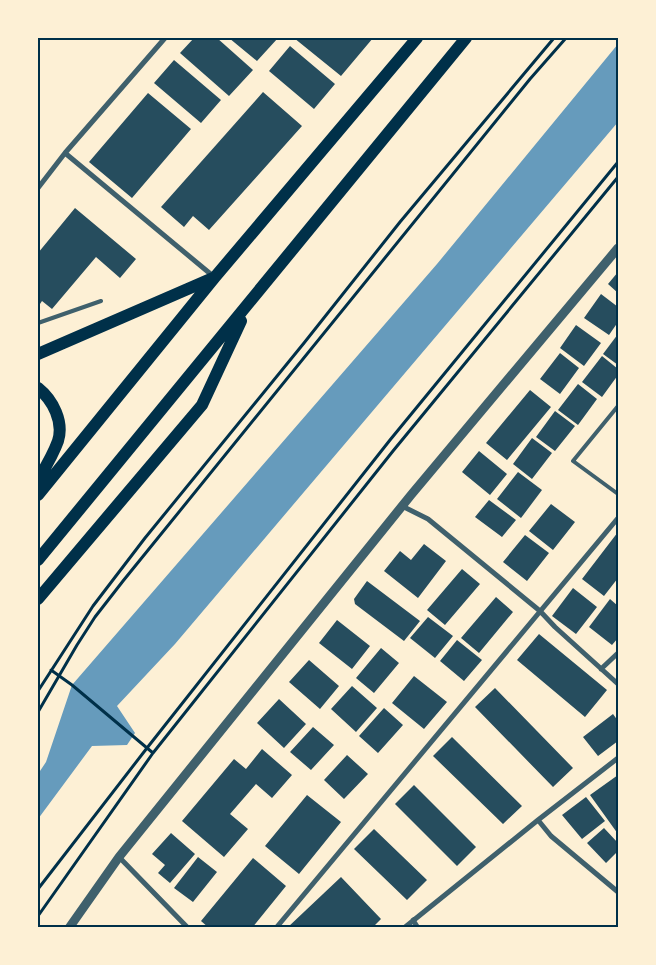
<svg xmlns="http://www.w3.org/2000/svg" width="656" height="965" font-family="'Alegreya Sans',sans-serif">
<style>
.water{fill:#669bbc}
.building{fill:#264d5e}
.lines{fill:none;stroke-linecap:round;stroke-linejoin:round}
.path{stroke:#003049;stroke-width:3}
.service{stroke:#3f606c;stroke-width:4}
.minor{stroke:#3f606c;stroke-width:5}
.tertiary{stroke:#3f606c;stroke-width:9}
.primary{stroke:#003049;stroke-width:12}
.neatline{fill:none;stroke:#003049;stroke-width:2}
</style>
<rect width="100%" height="100%" fill="#fdf0d5"/>
<path class="water" d="M618,44V122L175,644L117,706L135,733L127,745L92,746L38,819V774L46,762L72,685L437,264Z"/>
<path class="building" d="M194,38H217L253,70L229,96L180,53Z
M229,38H278L257,61Z
M294,38H373L341,76Z
M290,46L335,84L314,109L269,71Z
M174,60L221,100L201,123L154,83Z
M263,92L302,126L209,230L193,216L184,227L161,207Z
M148,93L191,129L132,198L89,162Z
M75,208L136,259L120,278L96,257L52,309L42,301L38,307V253Z
M618,272V293L608,284Z
M601,294L618,307V322L609,335L584,318Z
M576,325L601,343L584,366L560,348Z
M618,334V365L603,354Z
M560,353L579,368L560,394L540,379Z
M602,356L618,369V375L602,397L582,382Z
M578,384L597,399L578,425L558,410Z
M530,390L551,407L507,460L486,443Z
M555,411L575,426L555,451L536,437Z
M532,438L552,453L532,479L513,464Z
M479,451L507,474L490,495L462,472Z
M518,472L542,490L521,518L497,499Z
M489,500L516,520L502,537L475,517Z
M551,504L575,522L553,550L529,531Z
M618,532V578L604,596L582,579Z
M525,535L549,553L527,581L503,562Z
M424,544L446,561L418,598L384,571L400,551L411,560Z
M462,569L480,584L445,625L427,610Z
M367,581L420,621L404,641L355,604L354,599Z
M573,588L597,607L576,634L552,616Z
M496,597L513,612L479,653L461,638Z
M610,599L618,606V638L612,645L589,627Z
M428,617L453,636L435,658L410,638Z
M337,620L370,646L352,669L319,643Z
M539,634L607,690L585,717L517,660Z
M457,640L482,660L464,681L440,661Z
M381,648L399,663L374,693L356,678Z
M309,660L339,686L320,709L289,682Z
M414,676L447,702L424,729L392,703Z
M352,686L377,708L356,732L331,709Z
M495,688L573,768L553,787L475,707Z
M279,699L306,724L284,748L257,723Z
M384,708L403,725L378,753L359,736Z
M613,714L618,721V741L598,756L583,737Z
M313,727L334,745L311,770L290,752Z
M452,737L522,806L503,824L433,756Z
M262,749L292,775L272,798L256,784L230,814L248,829L224,857L182,821L234,759L246,769Z
M347,755L368,774L344,799L324,780Z
M618,775V834L590,795Z
M414,785L476,847L457,866L395,804Z
M307,795L341,822L299,874L265,846Z
M586,797L605,821L582,839L562,815Z
M604,828L618,843V851L606,863L587,843Z
M374,829L427,880L407,900L354,849Z
M171,833L195,854L170,883L158,873L165,865L152,854Z
M198,857L217,872L193,902L174,888Z
M253,858L286,886L252,928H209L201,921Z
M341,877L381,919L372,928H336L334,925L331,928H287Z"/>
<g class="lines">
<path class="path" d="M51,670L72,685L153,753
M38,691L93,606L145,538L304,343L400,222L554,38
M38,712L77,645L95,617L123,581L530,79L566,38
M38,889L147,748L390,440L618,162
M38,916L153,753L393,451L618,177"/>
<path class="service" d="M38,323L101,301
M618,406L573,461L618,494"/>
<path class="minor" d="M65,153L213,276
M38,188L65,153L165,38
M402,506L428,519L540,611L555,627L618,684
M601,669L618,653
M538,820L551,836L618,892
M119,857L188,928
M413,920L418,928
M276,928L618,518
M404,928L538,820L618,758"/>
<path class="tertiary" d="M69,928L119,857L411,495L618,248"/>
<path class="primary" d="M38,354L213,278
M38,388C53,400 64,422 58,441C53,455 45,468 38,480
M38,495L215,277L417,38
M38,560L466,38
M38,599L202,405L241,321"/>
</g>
<rect width="656" height="965" fill="none" stroke="#fdf0d5" stroke-width="78"/>
<rect x="39" y="39" width="578" height="887" class="neatline"/>
</svg>
